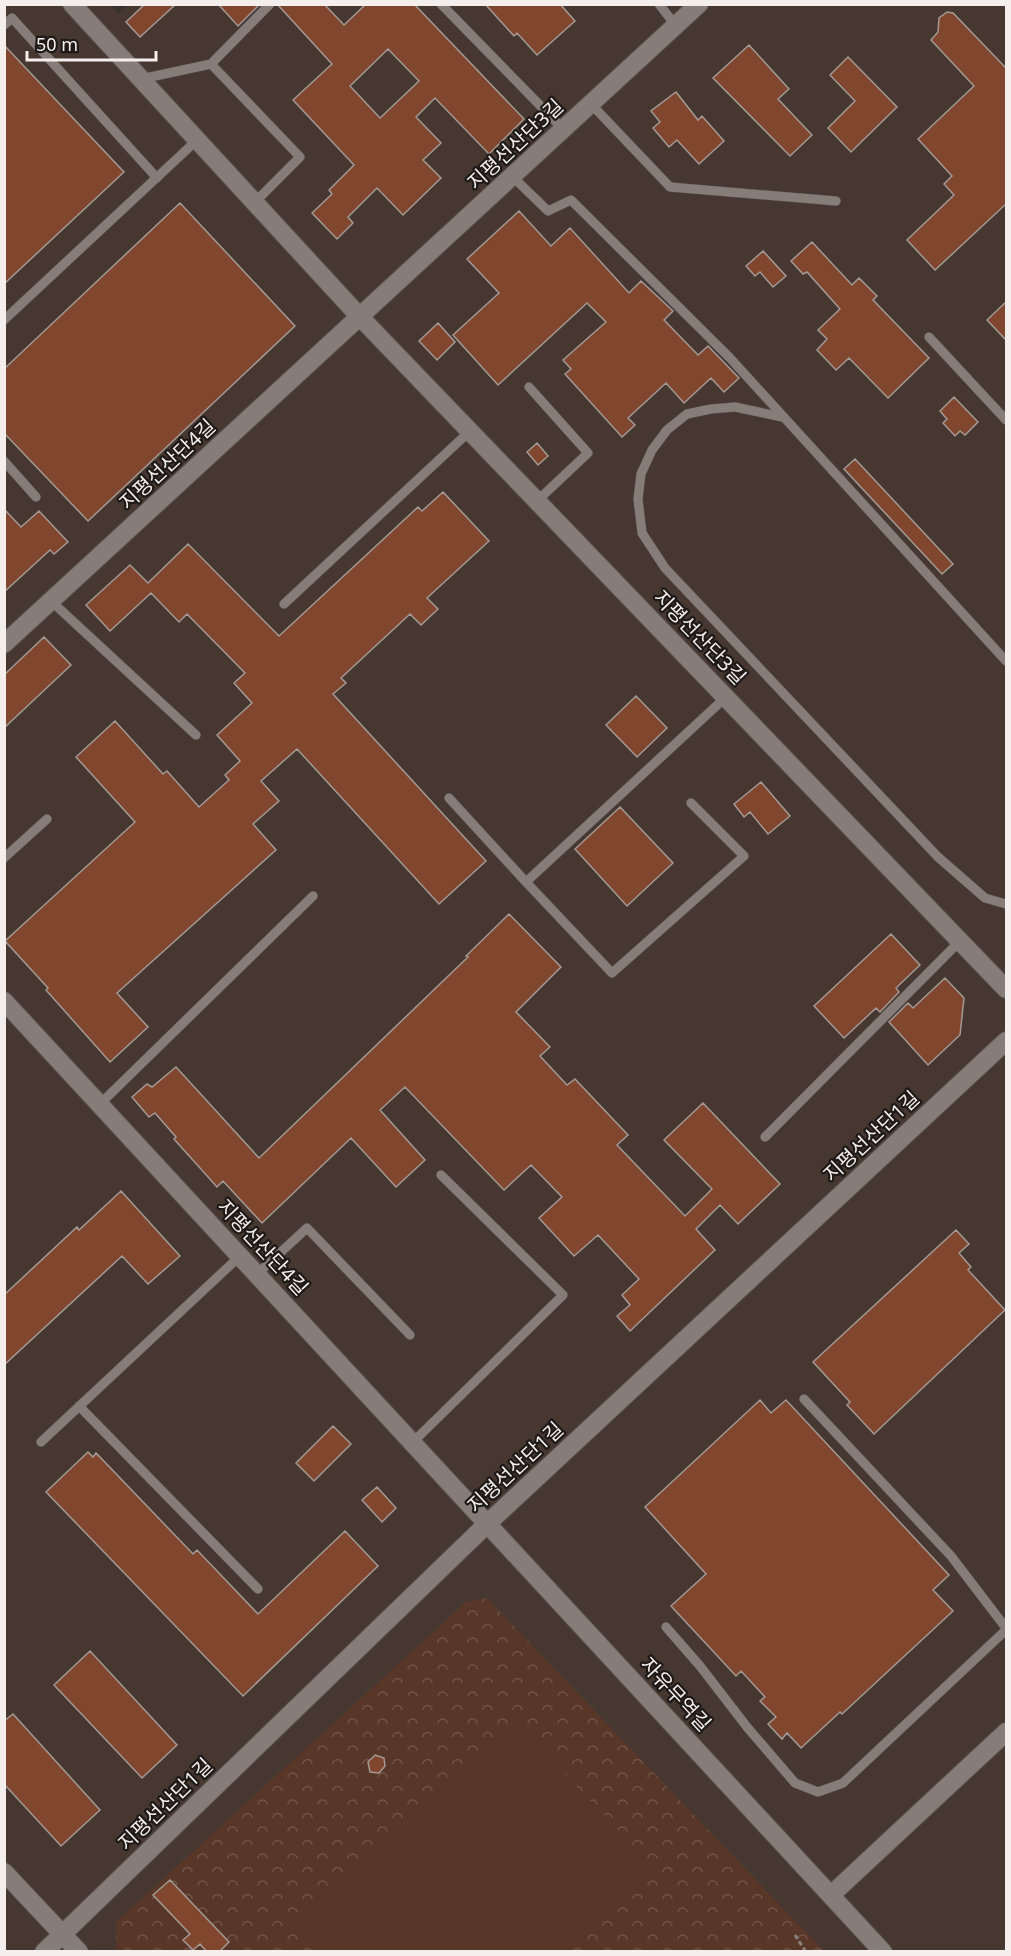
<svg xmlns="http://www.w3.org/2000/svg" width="1011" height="1956" font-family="'Noto Sans','Noto Sans KR',sans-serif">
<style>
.built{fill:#463731}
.park{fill:url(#park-crowns)}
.pitch{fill:#583729}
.building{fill:#80472e;stroke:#a39995;stroke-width:1.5;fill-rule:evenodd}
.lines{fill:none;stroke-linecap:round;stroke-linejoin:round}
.service-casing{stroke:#57504d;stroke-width:10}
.minor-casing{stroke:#57504d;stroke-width:20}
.path{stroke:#8a8380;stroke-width:3;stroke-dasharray:4.5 3;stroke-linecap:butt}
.service{stroke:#867c78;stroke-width:9}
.minor{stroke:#867c78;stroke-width:18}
.labels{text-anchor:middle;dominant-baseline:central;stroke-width:4.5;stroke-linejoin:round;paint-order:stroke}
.street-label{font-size:20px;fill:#f4eeec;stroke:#1e1a18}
</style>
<defs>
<pattern id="park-crowns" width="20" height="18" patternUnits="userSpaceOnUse" patternTransform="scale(1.5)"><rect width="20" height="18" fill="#583729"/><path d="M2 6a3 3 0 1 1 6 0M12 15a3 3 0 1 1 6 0" fill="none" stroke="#715448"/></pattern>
</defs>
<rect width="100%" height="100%" fill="#39312d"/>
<path class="built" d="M129,4L1006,5V1951L5,1952V5H110L119,14Z"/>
<path class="park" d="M487,1598L824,1951L117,1952L116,1922L466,1602Z"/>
<path class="pitch" d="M515,1721L654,1868L566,1951H319L292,1922Z"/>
<path class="building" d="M145,4H176L140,37L126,22Z
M218,4H260L238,26Z
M277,4H324L344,25L366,4H414L524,119L489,154L435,98L416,117L441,143L423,160L441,178L403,215L377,188L348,217L353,223L337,239L312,213L332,194L329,190L354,165L293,100L332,64ZM388,49L419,81L380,118L350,86Z
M485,4H560L575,21L537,55L517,33L514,36Z
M947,12L953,13L1006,68V204L935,270L907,240L954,195L944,184L952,176L918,139L974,86L931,40L938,32L939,18Z
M4,45L124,172L4,284Z
M749,45L789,89L778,99L812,135L790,156L713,78Z
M848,57L897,107L851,152L828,128L855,101L830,75Z
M676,92L698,120L702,116L724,141L699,164L677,140L669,147L653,128L660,122L651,111Z
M180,203L295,326L88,521L4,433V369Z
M519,211L551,246L570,228L629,293L641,281L673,311L664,320L698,355L708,346L739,378L724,392L711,378L684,403L666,383L628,418L635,425L622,437L565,374L571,369L563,360L606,322L587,303L498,385L453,335L499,293L467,259Z
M812,242L852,285L859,278L877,296L873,300L929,358L888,398L849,358L836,370L817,350L827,339L818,330L840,309L807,272L803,274L791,261Z
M763,251L786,276L773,287L760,272L755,276L746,266Z
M1006,302V340L987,320Z
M438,323L455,342L437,360L419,341Z
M954,397L978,422L965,435L960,431L955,436L943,423L947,419L940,411Z
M537,443L548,456L538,465L527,452Z
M855,459L953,564L942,574L844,469Z
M443,492L489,541L427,598L438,609L421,625L410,614L341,678L346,683L333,694L486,861L439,904L297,749L261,781L279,801L253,824L276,850L117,993L148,1027L110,1062L46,990L48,988L5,941L135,822L76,757L115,721L163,774L167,771L199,807L229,780L225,775L240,761L217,735L252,703L234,683L245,673L187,614L179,622L151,593L110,631L86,605L130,565L148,583L188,544L279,636L418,507L422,511Z
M4,509L21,527L39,511L68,542L54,554L50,550L4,592Z
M44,637L71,665L4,728V675Z
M636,696L667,728L637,757L606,725Z
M761,782L790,816L768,834L750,812L744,817L734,804Z
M620,807L673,863L627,906L575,849Z
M509,914L561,967L516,1012L550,1047L540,1056L567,1085L575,1079L628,1135L617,1145L685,1216L712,1189L664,1140L703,1103L780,1184L738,1224L720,1205L696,1229L715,1250L630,1331L617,1316L630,1305L622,1295L639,1279L598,1235L574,1256L539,1218L562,1197L531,1165L504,1190L405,1087L380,1110L425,1160L396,1187L351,1138L262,1223L223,1181L217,1187L174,1139L176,1137L155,1113L149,1117L132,1097L147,1084L152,1087L176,1067L259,1158L468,957L466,956Z
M891,934L920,965L896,988L899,992L880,1012L876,1008L844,1038L814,1006Z
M945,978L964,998L960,1035L928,1065L889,1022L908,1003L913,1008Z
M121,1191L180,1256L148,1284L122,1256L4,1365V1295L77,1227L79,1230Z
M956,1230L969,1244L959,1253L971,1267L968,1270L1005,1310L874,1434L847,1405L850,1402L813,1362Z
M760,1400L771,1413L786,1400L949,1575L933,1590L953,1611L842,1714L840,1712L801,1748L787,1733L782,1739L768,1724L776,1717L760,1701L765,1697L741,1671L736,1676L671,1606L706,1574L645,1507Z
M333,1426L351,1444L314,1481L296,1463Z
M88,1452L93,1457L96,1453L193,1554L197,1550L258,1614L345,1531L378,1566L243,1696L46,1492Z
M377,1487L396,1508L382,1522L362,1500Z
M90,1651L177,1745L142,1778L54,1685Z
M13,1714L100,1810L61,1846L4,1784V1721Z
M375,1755L384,1758L385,1766L379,1773L370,1772L368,1762Z
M170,1880L229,1942L219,1952H207L200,1944L193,1950L183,1940L190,1934L153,1895Z"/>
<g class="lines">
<defs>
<path id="service" d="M441,4L564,130
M659,4L676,26
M4,25L12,18L157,178
M211,64L300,157L255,202
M141,79L211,64L270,4
M591,104L670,187L836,201
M513,177L548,211L571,200L730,358L1006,661
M4,320L197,140
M929,337L1006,420
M529,387L588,453L537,501
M782,417L735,407L711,409L687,414L667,430L652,450L641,474L638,499L642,533L665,568L938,857L985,898L1006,904
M4,461L36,497
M51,601L196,735
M284,604L470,431
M449,798L526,882L726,697
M4,858L47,819
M526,882L612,973L744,856L691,803
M100,1104L313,896
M765,1137L960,941
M257,1274L307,1228L410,1335
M804,1399L951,1556L1006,1628
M79,1406L258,1589
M41,1442L240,1256
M413,1442L563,1295L441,1175
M666,1627L700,1666L747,1727L795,1783L818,1792L843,1783L1006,1630"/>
<path id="minor" d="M72,4L360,317L1006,989
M4,644L699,4
M4,1001L883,1952
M4,1872L79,1952
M831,1895L1006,1732
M44,1952L488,1523L1006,1041"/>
</defs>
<use href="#service" class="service-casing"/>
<use href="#minor" class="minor-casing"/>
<path class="path" d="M795,1935L806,1952"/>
<use href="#service" class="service"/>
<use href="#minor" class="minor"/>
</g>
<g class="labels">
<g class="street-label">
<text transform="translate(515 144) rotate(-43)">지평선산단3길</text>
<text transform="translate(167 464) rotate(-43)">지평선산단4길</text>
<text transform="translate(700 637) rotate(46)">지평선산단3길</text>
<text transform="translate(871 1136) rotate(-43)">지평선산단1길</text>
<text transform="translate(263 1247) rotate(47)">지평선산단4길</text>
<text transform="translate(515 1467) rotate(-43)">지평선산단1길</text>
<text transform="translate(676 1694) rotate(47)">자유무역길</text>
<text transform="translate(165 1804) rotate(-44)">지평선산단1길</text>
</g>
</g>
<rect width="1011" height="1956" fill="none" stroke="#f4eeec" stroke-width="12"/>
<path d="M27 51v9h129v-9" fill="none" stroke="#f4eeec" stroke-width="3"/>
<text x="36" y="51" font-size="18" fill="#f4eeec" stroke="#1e1a18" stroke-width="4.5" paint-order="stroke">50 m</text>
</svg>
